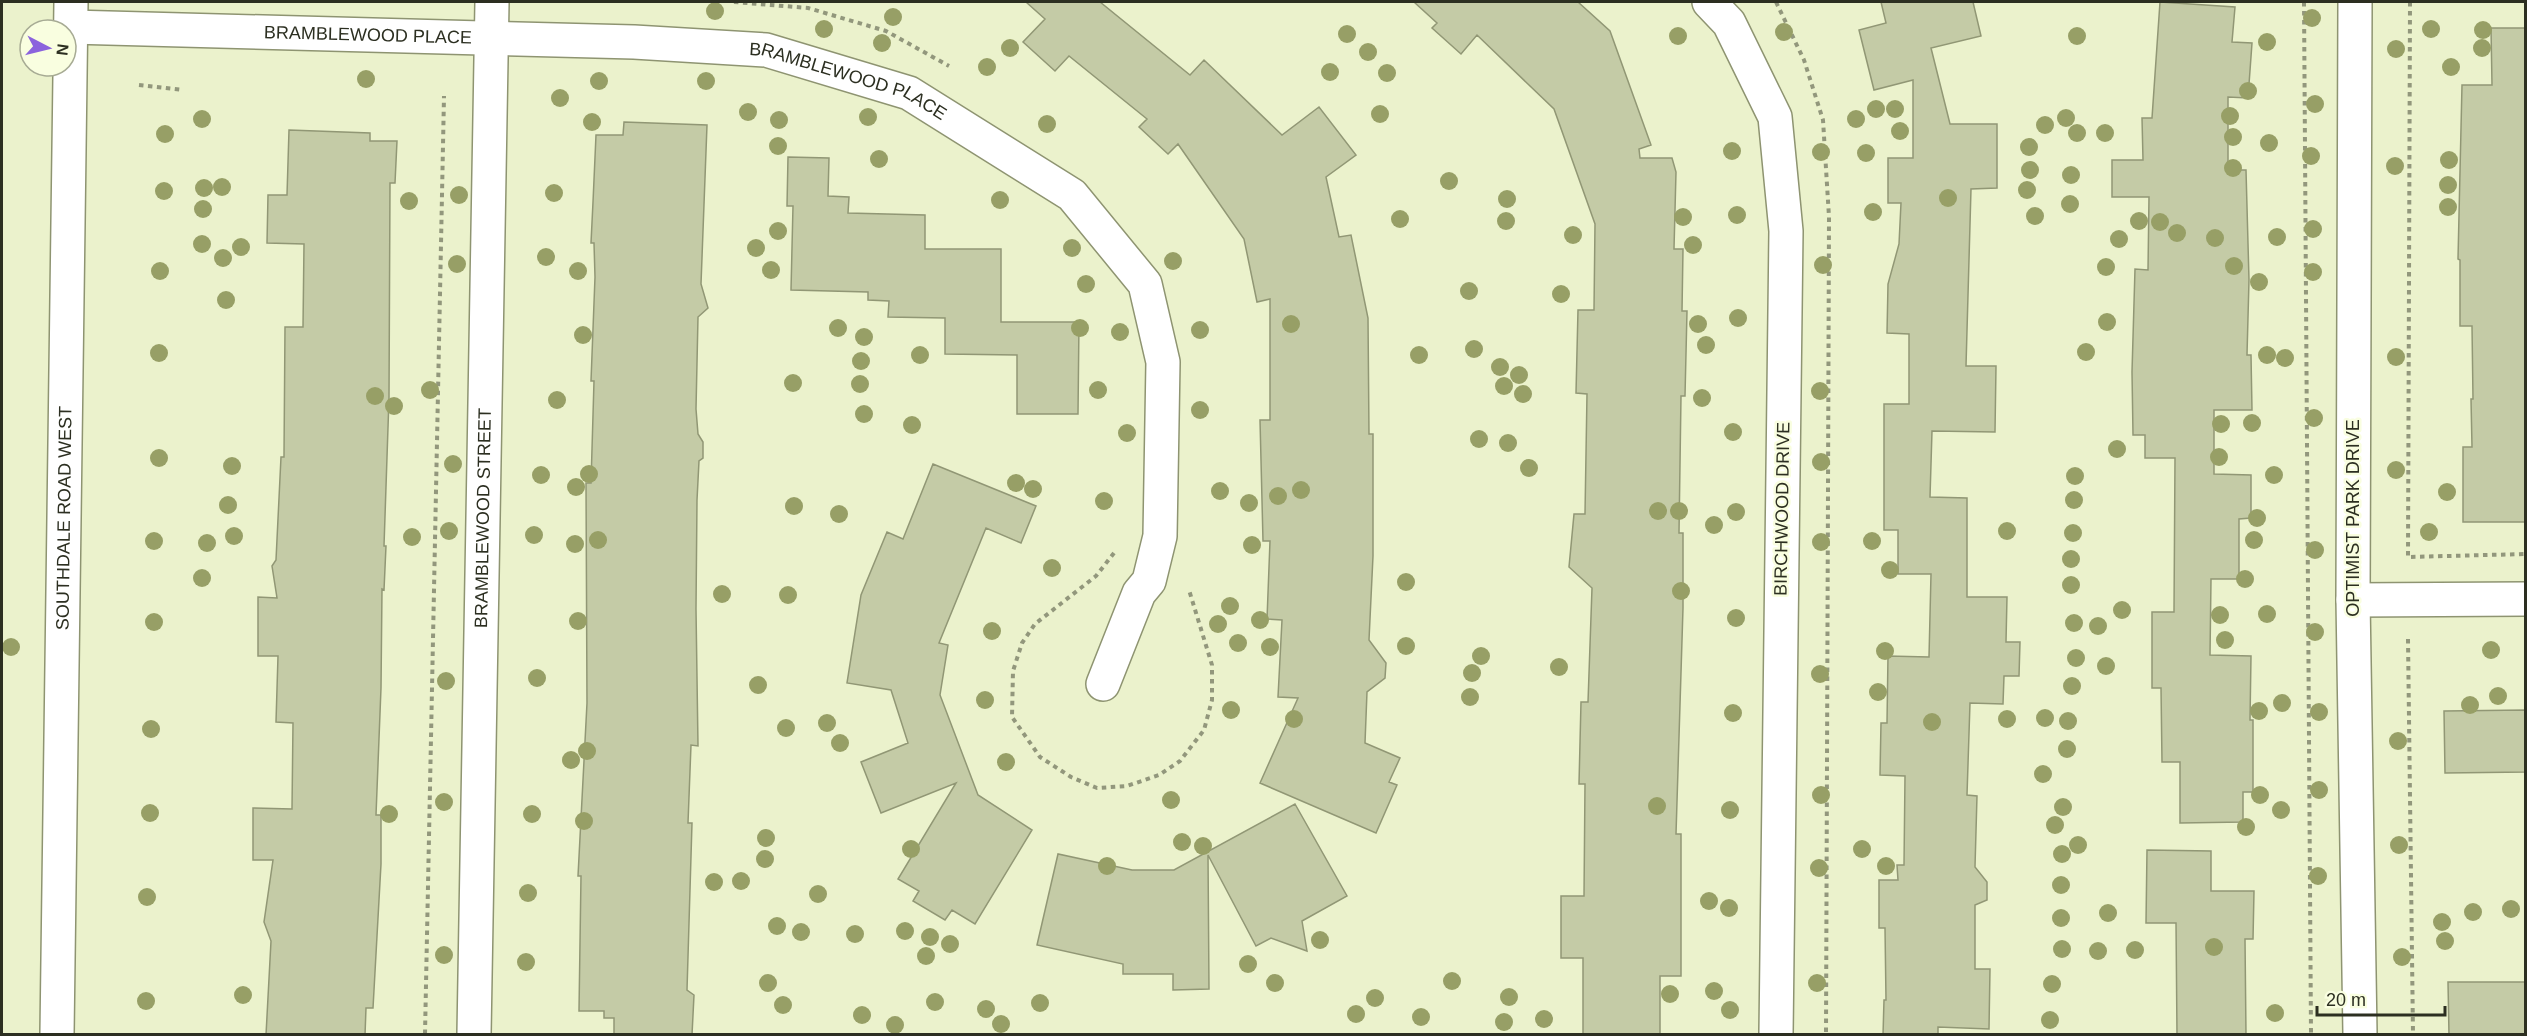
<svg xmlns="http://www.w3.org/2000/svg" width="2527" height="1036" font-family="Arial,sans-serif">
<style>
.building{fill:#c4cba6;stroke:#919775;stroke-width:1.5}
.lines{fill:none;stroke-linecap:round;stroke-linejoin:round}
.street-casing{stroke:#8e9471;stroke-width:36}
.secondary-casing{stroke:#8e9471;stroke-width:36}
.path{stroke:#92977c;stroke-width:4;stroke-dasharray:4.5 4.5;stroke-linecap:butt}
.street{stroke:#fff;stroke-width:33}
.secondary{stroke:#fff;stroke-width:33}
.tree{fill:#979f66}
.labels{text-anchor:middle;dominant-baseline:central;stroke-width:5;stroke-linejoin:round;paint-order:stroke}
.street-label{font-size:18px;fill:#2c2f21;stroke:#f9fee0}
</style>
<rect width="100%" height="100%" fill="#ebf2cc"/>
<path class="building" d="M1026,2H1100L1190,75L1204,60L1282,135L1319,107L1356,155L1326,177L1339,237L1351,235L1368,318L1369,434H1373V556L1369,640L1386,663L1385,678L1367,692L1365,743L1400,758L1389,782L1397,785L1376,833L1260,783L1298,698L1278,697L1282,620L1267,619L1270,541H1263L1260,420H1270V299L1257,302L1244,239L1178,144L1168,154L1139,127L1147,119L1069,56L1055,71L1023,42L1045,19Z
M1414,2H1578L1610,31L1651,145L1639,149L1640,158H1672L1676,172L1674,249H1683L1682,311H1687L1685,396H1681L1679,533H1683V608L1676,834H1681V976H1660V1035H1583V958H1561V896H1584L1585,784H1579L1581,702H1588L1592,588L1569,567L1574,514H1585L1587,394L1576,393L1578,310H1594L1595,224L1554,109L1477,35L1461,54L1432,28L1437,23Z
M1881,2H1973L1981,36L1931,48L1950,124H1997V188L1971,189L1966,366H1996L1995,432L1932,431L1930,497L1967,498V597H2007L2006,642H2020L2019,676H2004L2003,704L1970,703L1967,795L1977,796L1975,867L1987,882V900L1975,905V969H1990L1989,1029L1938,1027V1035H1883L1884,1000H1886L1885,928H1879V880H1898L1897,865H1904L1905,776L1880,775L1881,723H1887L1888,656L1929,657L1931,574H1898V530H1884V404H1909V334L1887,333L1888,284L1899,244L1901,203H1888V158H1913V80L1874,90L1859,30L1886,23Z
M2160,2L2235,7L2232,42L2252,43L2248,98L2228,97V170H2246L2249,280L2247,355H2251L2252,410H2214V474L2251,475V518L2239,519V579H2211L2210,655L2251,656L2250,720H2253V792H2243V822L2180,823V762H2162L2161,688H2152V612H2174L2175,458H2145V435H2133L2132,372L2135,269L2148,270L2149,197H2112V160H2143L2142,118H2152Z
M2491,28H2526V522H2463V447H2472L2471,399H2473L2472,326H2460V260L2458,259L2462,85H2492Z
M624,122L707,125L701,284L708,308L698,317L696,409L698,434L703,442V458L699,461L697,500L696,609L698,746L691,745L688,823H692L687,990L694,995L692,1035H614V1018H604V1011H579L581,876H578L587,703L586,483H591L594,381H591L595,277L594,243H591L593,202L596,135H623Z
M289,130L370,133V141H397L395,183H390L389,398L384,546H386L384,590L382,589L381,688L376,815H381V864L373,1008H366L365,1035H266L271,941L264,922L273,860H253V808L292,809L293,723L276,722L278,656H258V597L277,598L272,566L276,560L281,457H284L285,327H303L304,244L267,243L268,195H287Z
M788,157L829,158L828,196L849,197L848,213L925,215V249H1001V322H1079L1078,414H1017V355L945,354V318L888,317L889,301L868,300V292L791,290L793,206H787Z
M933,464L1036,506L1021,543L986,528L939,643L948,645L940,695L978,795L1032,830L975,924L952,910L945,920L913,901L919,891L898,879L956,783L881,813L861,762L908,743L891,690L847,683L861,595L887,532L903,539Z
M2526,710V772L2445,773L2444,711Z
M1295,804L1347,896L1302,921L1307,951L1271,938L1256,946L1208,855L1209,989L1173,990V974H1123V964L1037,945L1058,854L1132,870H1174Z
M2147,850L2211,851V891H2254L2253,939H2245L2246,1035H2177L2176,923H2146Z
M2448,982H2526V1035H2449Z"/>
<g class="lines">
<defs>
<g id="street">
<path d="M1709,2L1729,23L1775,117L1786,231L1776,1034"/>
<path d="M2355,2L2353,600L2360,1034"/>
<path id="s1" d="M71,27L634,42L766,50L909,93L1072,195L1145,284L1163,362L1160,536L1149,581L1139,593L1103,684"/>
<path d="M2353,600L2526,599"/>
<path id="s2" d="M474,1034L492,2"/>
</g>
<g id="secondary">
<path id="s3" d="M57,1034L71,2"/>
</g>
</defs>
<use href="#street" class="street-casing"/>
<use href="#secondary" class="secondary-casing"/>
<path class="path" d="M734,2L808,8L886,31L949,66
M1776,2L1804,60L1823,120L1829,217L1826,1034
M2304,2L2311,1034
M2410,2L2408,557L2526,554
M139,85L183,90
M1114,553L1096,576L1035,624L1022,643L1013,671L1012,717L1040,757L1071,777L1097,788L1127,786L1159,775L1180,761L1204,730L1212,700V665L1189,590
M2408,639L2413,1034
M425,1034L444,96"/>
<use href="#street" class="street"/>
<use href="#secondary" class="secondary"/>
</g>
<g class="tree">
<circle cx="715" cy="11" r="9"/>
<circle cx="893" cy="17" r="9"/>
<circle cx="2312" cy="18" r="9"/>
<circle cx="824" cy="29" r="9"/>
<circle cx="2431" cy="29" r="9"/>
<circle cx="2483" cy="30" r="9"/>
<circle cx="1784" cy="32" r="9"/>
<circle cx="1347" cy="34" r="9"/>
<circle cx="1678" cy="36" r="9"/>
<circle cx="2077" cy="36" r="9"/>
<circle cx="2267" cy="42" r="9"/>
<circle cx="882" cy="43" r="9"/>
<circle cx="1010" cy="48" r="9"/>
<circle cx="2482" cy="48" r="9"/>
<circle cx="2396" cy="49" r="9"/>
<circle cx="1368" cy="52" r="9"/>
<circle cx="987" cy="67" r="9"/>
<circle cx="2451" cy="67" r="9"/>
<circle cx="1330" cy="72" r="9"/>
<circle cx="1387" cy="73" r="9"/>
<circle cx="366" cy="79" r="9"/>
<circle cx="599" cy="81" r="9"/>
<circle cx="706" cy="81" r="9"/>
<circle cx="2248" cy="91" r="9"/>
<circle cx="560" cy="98" r="9"/>
<circle cx="2315" cy="104" r="9"/>
<circle cx="1876" cy="109" r="9"/>
<circle cx="1895" cy="109" r="9"/>
<circle cx="748" cy="112" r="9"/>
<circle cx="1380" cy="114" r="9"/>
<circle cx="2230" cy="116" r="9"/>
<circle cx="868" cy="117" r="9"/>
<circle cx="2066" cy="118" r="9"/>
<circle cx="202" cy="119" r="9"/>
<circle cx="1856" cy="119" r="9"/>
<circle cx="779" cy="120" r="9"/>
<circle cx="592" cy="122" r="9"/>
<circle cx="1047" cy="124" r="9"/>
<circle cx="2045" cy="125" r="9"/>
<circle cx="1900" cy="131" r="9"/>
<circle cx="2077" cy="133" r="9"/>
<circle cx="2105" cy="133" r="9"/>
<circle cx="165" cy="134" r="9"/>
<circle cx="2233" cy="137" r="9"/>
<circle cx="2269" cy="143" r="9"/>
<circle cx="778" cy="146" r="9"/>
<circle cx="2029" cy="147" r="9"/>
<circle cx="1732" cy="151" r="9"/>
<circle cx="1821" cy="152" r="9"/>
<circle cx="1866" cy="153" r="9"/>
<circle cx="2311" cy="156" r="9"/>
<circle cx="879" cy="159" r="9"/>
<circle cx="2449" cy="160" r="9"/>
<circle cx="2395" cy="166" r="9"/>
<circle cx="2233" cy="168" r="9"/>
<circle cx="2030" cy="170" r="9"/>
<circle cx="2071" cy="175" r="9"/>
<circle cx="1449" cy="181" r="9"/>
<circle cx="2448" cy="185" r="9"/>
<circle cx="222" cy="187" r="9"/>
<circle cx="204" cy="188" r="9"/>
<circle cx="2027" cy="190" r="9"/>
<circle cx="164" cy="191" r="9"/>
<circle cx="554" cy="193" r="9"/>
<circle cx="459" cy="195" r="9"/>
<circle cx="1948" cy="198" r="9"/>
<circle cx="1507" cy="199" r="9"/>
<circle cx="1000" cy="200" r="9"/>
<circle cx="409" cy="201" r="9"/>
<circle cx="2070" cy="204" r="9"/>
<circle cx="2448" cy="207" r="9"/>
<circle cx="203" cy="209" r="9"/>
<circle cx="1873" cy="212" r="9"/>
<circle cx="1737" cy="215" r="9"/>
<circle cx="2035" cy="216" r="9"/>
<circle cx="1683" cy="217" r="9"/>
<circle cx="1400" cy="219" r="9"/>
<circle cx="1506" cy="221" r="9"/>
<circle cx="2139" cy="221" r="9"/>
<circle cx="2160" cy="222" r="9"/>
<circle cx="2313" cy="229" r="9"/>
<circle cx="778" cy="231" r="9"/>
<circle cx="2177" cy="233" r="9"/>
<circle cx="1573" cy="235" r="9"/>
<circle cx="2277" cy="237" r="9"/>
<circle cx="2215" cy="238" r="9"/>
<circle cx="2119" cy="239" r="9"/>
<circle cx="202" cy="244" r="9"/>
<circle cx="1693" cy="245" r="9"/>
<circle cx="241" cy="247" r="9"/>
<circle cx="756" cy="248" r="9"/>
<circle cx="1072" cy="248" r="9"/>
<circle cx="546" cy="257" r="9"/>
<circle cx="223" cy="258" r="9"/>
<circle cx="1173" cy="261" r="9"/>
<circle cx="457" cy="264" r="9"/>
<circle cx="1823" cy="265" r="9"/>
<circle cx="2234" cy="266" r="9"/>
<circle cx="2106" cy="267" r="9"/>
<circle cx="771" cy="270" r="9"/>
<circle cx="160" cy="271" r="9"/>
<circle cx="578" cy="271" r="9"/>
<circle cx="2313" cy="272" r="9"/>
<circle cx="2259" cy="282" r="9"/>
<circle cx="1086" cy="284" r="9"/>
<circle cx="1469" cy="291" r="9"/>
<circle cx="1561" cy="294" r="9"/>
<circle cx="226" cy="300" r="9"/>
<circle cx="1738" cy="318" r="9"/>
<circle cx="2107" cy="322" r="9"/>
<circle cx="1291" cy="324" r="9"/>
<circle cx="1698" cy="324" r="9"/>
<circle cx="838" cy="328" r="9"/>
<circle cx="1080" cy="328" r="9"/>
<circle cx="1200" cy="330" r="9"/>
<circle cx="1120" cy="332" r="9"/>
<circle cx="583" cy="335" r="9"/>
<circle cx="864" cy="337" r="9"/>
<circle cx="1706" cy="345" r="9"/>
<circle cx="1474" cy="349" r="9"/>
<circle cx="2086" cy="352" r="9"/>
<circle cx="159" cy="353" r="9"/>
<circle cx="920" cy="355" r="9"/>
<circle cx="1419" cy="355" r="9"/>
<circle cx="2267" cy="355" r="9"/>
<circle cx="2396" cy="357" r="9"/>
<circle cx="2285" cy="358" r="9"/>
<circle cx="861" cy="361" r="9"/>
<circle cx="1500" cy="367" r="9"/>
<circle cx="1519" cy="375" r="9"/>
<circle cx="793" cy="383" r="9"/>
<circle cx="860" cy="384" r="9"/>
<circle cx="1504" cy="386" r="9"/>
<circle cx="430" cy="390" r="9"/>
<circle cx="1098" cy="390" r="9"/>
<circle cx="1820" cy="391" r="9"/>
<circle cx="1523" cy="394" r="9"/>
<circle cx="375" cy="396" r="9"/>
<circle cx="1702" cy="398" r="9"/>
<circle cx="557" cy="400" r="9"/>
<circle cx="394" cy="406" r="9"/>
<circle cx="1200" cy="410" r="9"/>
<circle cx="864" cy="414" r="9"/>
<circle cx="2314" cy="418" r="9"/>
<circle cx="2252" cy="423" r="9"/>
<circle cx="2221" cy="424" r="9"/>
<circle cx="912" cy="425" r="9"/>
<circle cx="1733" cy="432" r="9"/>
<circle cx="1127" cy="433" r="9"/>
<circle cx="1479" cy="439" r="9"/>
<circle cx="1508" cy="443" r="9"/>
<circle cx="2117" cy="449" r="9"/>
<circle cx="2219" cy="457" r="9"/>
<circle cx="159" cy="458" r="9"/>
<circle cx="1821" cy="462" r="9"/>
<circle cx="453" cy="464" r="9"/>
<circle cx="232" cy="466" r="9"/>
<circle cx="1529" cy="468" r="9"/>
<circle cx="2396" cy="470" r="9"/>
<circle cx="589" cy="474" r="9"/>
<circle cx="541" cy="475" r="9"/>
<circle cx="2274" cy="475" r="9"/>
<circle cx="2075" cy="476" r="9"/>
<circle cx="1016" cy="483" r="9"/>
<circle cx="576" cy="487" r="9"/>
<circle cx="1033" cy="489" r="9"/>
<circle cx="1301" cy="490" r="9"/>
<circle cx="1220" cy="491" r="9"/>
<circle cx="2447" cy="492" r="9"/>
<circle cx="1278" cy="496" r="9"/>
<circle cx="2074" cy="500" r="9"/>
<circle cx="1104" cy="501" r="9"/>
<circle cx="1249" cy="503" r="9"/>
<circle cx="228" cy="505" r="9"/>
<circle cx="794" cy="506" r="9"/>
<circle cx="1658" cy="511" r="9"/>
<circle cx="1679" cy="511" r="9"/>
<circle cx="1736" cy="512" r="9"/>
<circle cx="839" cy="514" r="9"/>
<circle cx="2257" cy="518" r="9"/>
<circle cx="1714" cy="525" r="9"/>
<circle cx="449" cy="531" r="9"/>
<circle cx="2007" cy="531" r="9"/>
<circle cx="2429" cy="532" r="9"/>
<circle cx="2073" cy="533" r="9"/>
<circle cx="534" cy="535" r="9"/>
<circle cx="234" cy="536" r="9"/>
<circle cx="412" cy="537" r="9"/>
<circle cx="598" cy="540" r="9"/>
<circle cx="2254" cy="540" r="9"/>
<circle cx="154" cy="541" r="9"/>
<circle cx="1872" cy="541" r="9"/>
<circle cx="1821" cy="542" r="9"/>
<circle cx="207" cy="543" r="9"/>
<circle cx="575" cy="544" r="9"/>
<circle cx="1252" cy="545" r="9"/>
<circle cx="2315" cy="550" r="9"/>
<circle cx="2071" cy="559" r="9"/>
<circle cx="1052" cy="568" r="9"/>
<circle cx="1890" cy="570" r="9"/>
<circle cx="202" cy="578" r="9"/>
<circle cx="2245" cy="579" r="9"/>
<circle cx="1406" cy="582" r="9"/>
<circle cx="2071" cy="585" r="9"/>
<circle cx="1681" cy="591" r="9"/>
<circle cx="722" cy="594" r="9"/>
<circle cx="788" cy="595" r="9"/>
<circle cx="1230" cy="606" r="9"/>
<circle cx="2122" cy="610" r="9"/>
<circle cx="2267" cy="614" r="9"/>
<circle cx="2220" cy="615" r="9"/>
<circle cx="1736" cy="618" r="9"/>
<circle cx="1260" cy="620" r="9"/>
<circle cx="578" cy="621" r="9"/>
<circle cx="154" cy="622" r="9"/>
<circle cx="2074" cy="623" r="9"/>
<circle cx="1218" cy="624" r="9"/>
<circle cx="2098" cy="626" r="9"/>
<circle cx="992" cy="631" r="9"/>
<circle cx="2315" cy="632" r="9"/>
<circle cx="2225" cy="640" r="9"/>
<circle cx="1238" cy="643" r="9"/>
<circle cx="1406" cy="646" r="9"/>
<circle cx="11" cy="647" r="9"/>
<circle cx="1270" cy="647" r="9"/>
<circle cx="2491" cy="650" r="9"/>
<circle cx="1885" cy="651" r="9"/>
<circle cx="1481" cy="656" r="9"/>
<circle cx="2076" cy="658" r="9"/>
<circle cx="2106" cy="666" r="9"/>
<circle cx="1559" cy="667" r="9"/>
<circle cx="1472" cy="673" r="9"/>
<circle cx="1820" cy="674" r="9"/>
<circle cx="537" cy="678" r="9"/>
<circle cx="446" cy="681" r="9"/>
<circle cx="758" cy="685" r="9"/>
<circle cx="2072" cy="686" r="9"/>
<circle cx="1878" cy="692" r="9"/>
<circle cx="2498" cy="696" r="9"/>
<circle cx="1470" cy="697" r="9"/>
<circle cx="985" cy="700" r="9"/>
<circle cx="2282" cy="703" r="9"/>
<circle cx="2470" cy="705" r="9"/>
<circle cx="1231" cy="710" r="9"/>
<circle cx="2259" cy="711" r="9"/>
<circle cx="2319" cy="712" r="9"/>
<circle cx="1733" cy="713" r="9"/>
<circle cx="2045" cy="718" r="9"/>
<circle cx="1294" cy="719" r="9"/>
<circle cx="2007" cy="719" r="9"/>
<circle cx="2068" cy="721" r="9"/>
<circle cx="1932" cy="722" r="9"/>
<circle cx="827" cy="723" r="9"/>
<circle cx="786" cy="728" r="9"/>
<circle cx="151" cy="729" r="9"/>
<circle cx="2398" cy="741" r="9"/>
<circle cx="840" cy="743" r="9"/>
<circle cx="2067" cy="749" r="9"/>
<circle cx="587" cy="751" r="9"/>
<circle cx="571" cy="760" r="9"/>
<circle cx="1006" cy="762" r="9"/>
<circle cx="2043" cy="774" r="9"/>
<circle cx="2319" cy="790" r="9"/>
<circle cx="1821" cy="795" r="9"/>
<circle cx="2260" cy="795" r="9"/>
<circle cx="1171" cy="800" r="9"/>
<circle cx="444" cy="802" r="9"/>
<circle cx="1657" cy="806" r="9"/>
<circle cx="2063" cy="807" r="9"/>
<circle cx="1730" cy="810" r="9"/>
<circle cx="2281" cy="810" r="9"/>
<circle cx="150" cy="813" r="9"/>
<circle cx="389" cy="814" r="9"/>
<circle cx="532" cy="814" r="9"/>
<circle cx="584" cy="821" r="9"/>
<circle cx="2055" cy="825" r="9"/>
<circle cx="2246" cy="827" r="9"/>
<circle cx="766" cy="838" r="9"/>
<circle cx="1182" cy="842" r="9"/>
<circle cx="2078" cy="845" r="9"/>
<circle cx="2399" cy="845" r="9"/>
<circle cx="1203" cy="846" r="9"/>
<circle cx="911" cy="849" r="9"/>
<circle cx="1862" cy="849" r="9"/>
<circle cx="2062" cy="854" r="9"/>
<circle cx="765" cy="859" r="9"/>
<circle cx="1107" cy="866" r="9"/>
<circle cx="1886" cy="866" r="9"/>
<circle cx="1819" cy="868" r="9"/>
<circle cx="2318" cy="876" r="9"/>
<circle cx="741" cy="881" r="9"/>
<circle cx="714" cy="882" r="9"/>
<circle cx="2061" cy="885" r="9"/>
<circle cx="528" cy="893" r="9"/>
<circle cx="818" cy="894" r="9"/>
<circle cx="147" cy="897" r="9"/>
<circle cx="1709" cy="901" r="9"/>
<circle cx="1729" cy="908" r="9"/>
<circle cx="2511" cy="909" r="9"/>
<circle cx="2473" cy="912" r="9"/>
<circle cx="2108" cy="913" r="9"/>
<circle cx="2061" cy="918" r="9"/>
<circle cx="2442" cy="922" r="9"/>
<circle cx="777" cy="926" r="9"/>
<circle cx="905" cy="931" r="9"/>
<circle cx="801" cy="932" r="9"/>
<circle cx="855" cy="934" r="9"/>
<circle cx="930" cy="937" r="9"/>
<circle cx="1320" cy="940" r="9"/>
<circle cx="2445" cy="941" r="9"/>
<circle cx="950" cy="944" r="9"/>
<circle cx="2214" cy="947" r="9"/>
<circle cx="2062" cy="949" r="9"/>
<circle cx="2135" cy="950" r="9"/>
<circle cx="2098" cy="951" r="9"/>
<circle cx="444" cy="955" r="9"/>
<circle cx="926" cy="956" r="9"/>
<circle cx="2402" cy="957" r="9"/>
<circle cx="526" cy="962" r="9"/>
<circle cx="1248" cy="964" r="9"/>
<circle cx="1452" cy="981" r="9"/>
<circle cx="768" cy="983" r="9"/>
<circle cx="1275" cy="983" r="9"/>
<circle cx="1817" cy="983" r="9"/>
<circle cx="2052" cy="984" r="9"/>
<circle cx="1714" cy="991" r="9"/>
<circle cx="1670" cy="994" r="9"/>
<circle cx="243" cy="995" r="9"/>
<circle cx="1509" cy="997" r="9"/>
<circle cx="1375" cy="998" r="9"/>
<circle cx="146" cy="1001" r="9"/>
<circle cx="935" cy="1002" r="9"/>
<circle cx="1040" cy="1003" r="9"/>
<circle cx="783" cy="1005" r="9"/>
<circle cx="986" cy="1009" r="9"/>
<circle cx="1730" cy="1010" r="9"/>
<circle cx="2275" cy="1013" r="9"/>
<circle cx="1356" cy="1014" r="9"/>
<circle cx="862" cy="1015" r="9"/>
<circle cx="1421" cy="1017" r="9"/>
<circle cx="1544" cy="1019" r="9"/>
<circle cx="2050" cy="1020" r="9"/>
<circle cx="1504" cy="1022" r="9"/>
<circle cx="1001" cy="1024" r="9"/>
<circle cx="895" cy="1025" r="9"/>
</g>
<g class="labels">
<g class="street-label">
<text stroke="none"><textPath href="#s1" startOffset="297">BRAMBLEWOOD PLACE</textPath></text>
<text stroke="none"><textPath href="#s1" startOffset="783">BRAMBLEWOOD PLACE</textPath></text>
<text transform="translate(1782 509) rotate(-89)">BIRCHWOOD DRIVE</text>
<text stroke="none"><textPath href="#s3" startOffset="516">SOUTHDALE ROAD WEST</textPath></text>
<text stroke="none"><textPath href="#s2" startOffset="516">BRAMBLEWOOD STREET</textPath></text>
<text transform="translate(2353 518) rotate(-90)">OPTIMIST PARK DRIVE</text>
</g>
</g>
<rect width="2527" height="1036" fill="none" stroke="#2c2f21" stroke-width="6"/>
<g transform="translate(48 48) rotate(97)"><circle r="28" fill="#f9fee0" stroke="#a7ab94" stroke-width="1.5"/>
<path d="M0-4.5L10 22L0 15L-10 22Z" fill="#8b63dd"/>
<text y="-9" font-size="16" font-weight="bold" text-anchor="middle" fill="#2c2f21">N</text>
</g>
<path d="M2317 1006v9h128v-9" fill="none" stroke="#2c2f21" stroke-width="3"/>
<text x="2326" y="1006" font-size="18" fill="#2c2f21" stroke="#f9fee0" stroke-width="4.5" paint-order="stroke">20 m</text>
</svg>
